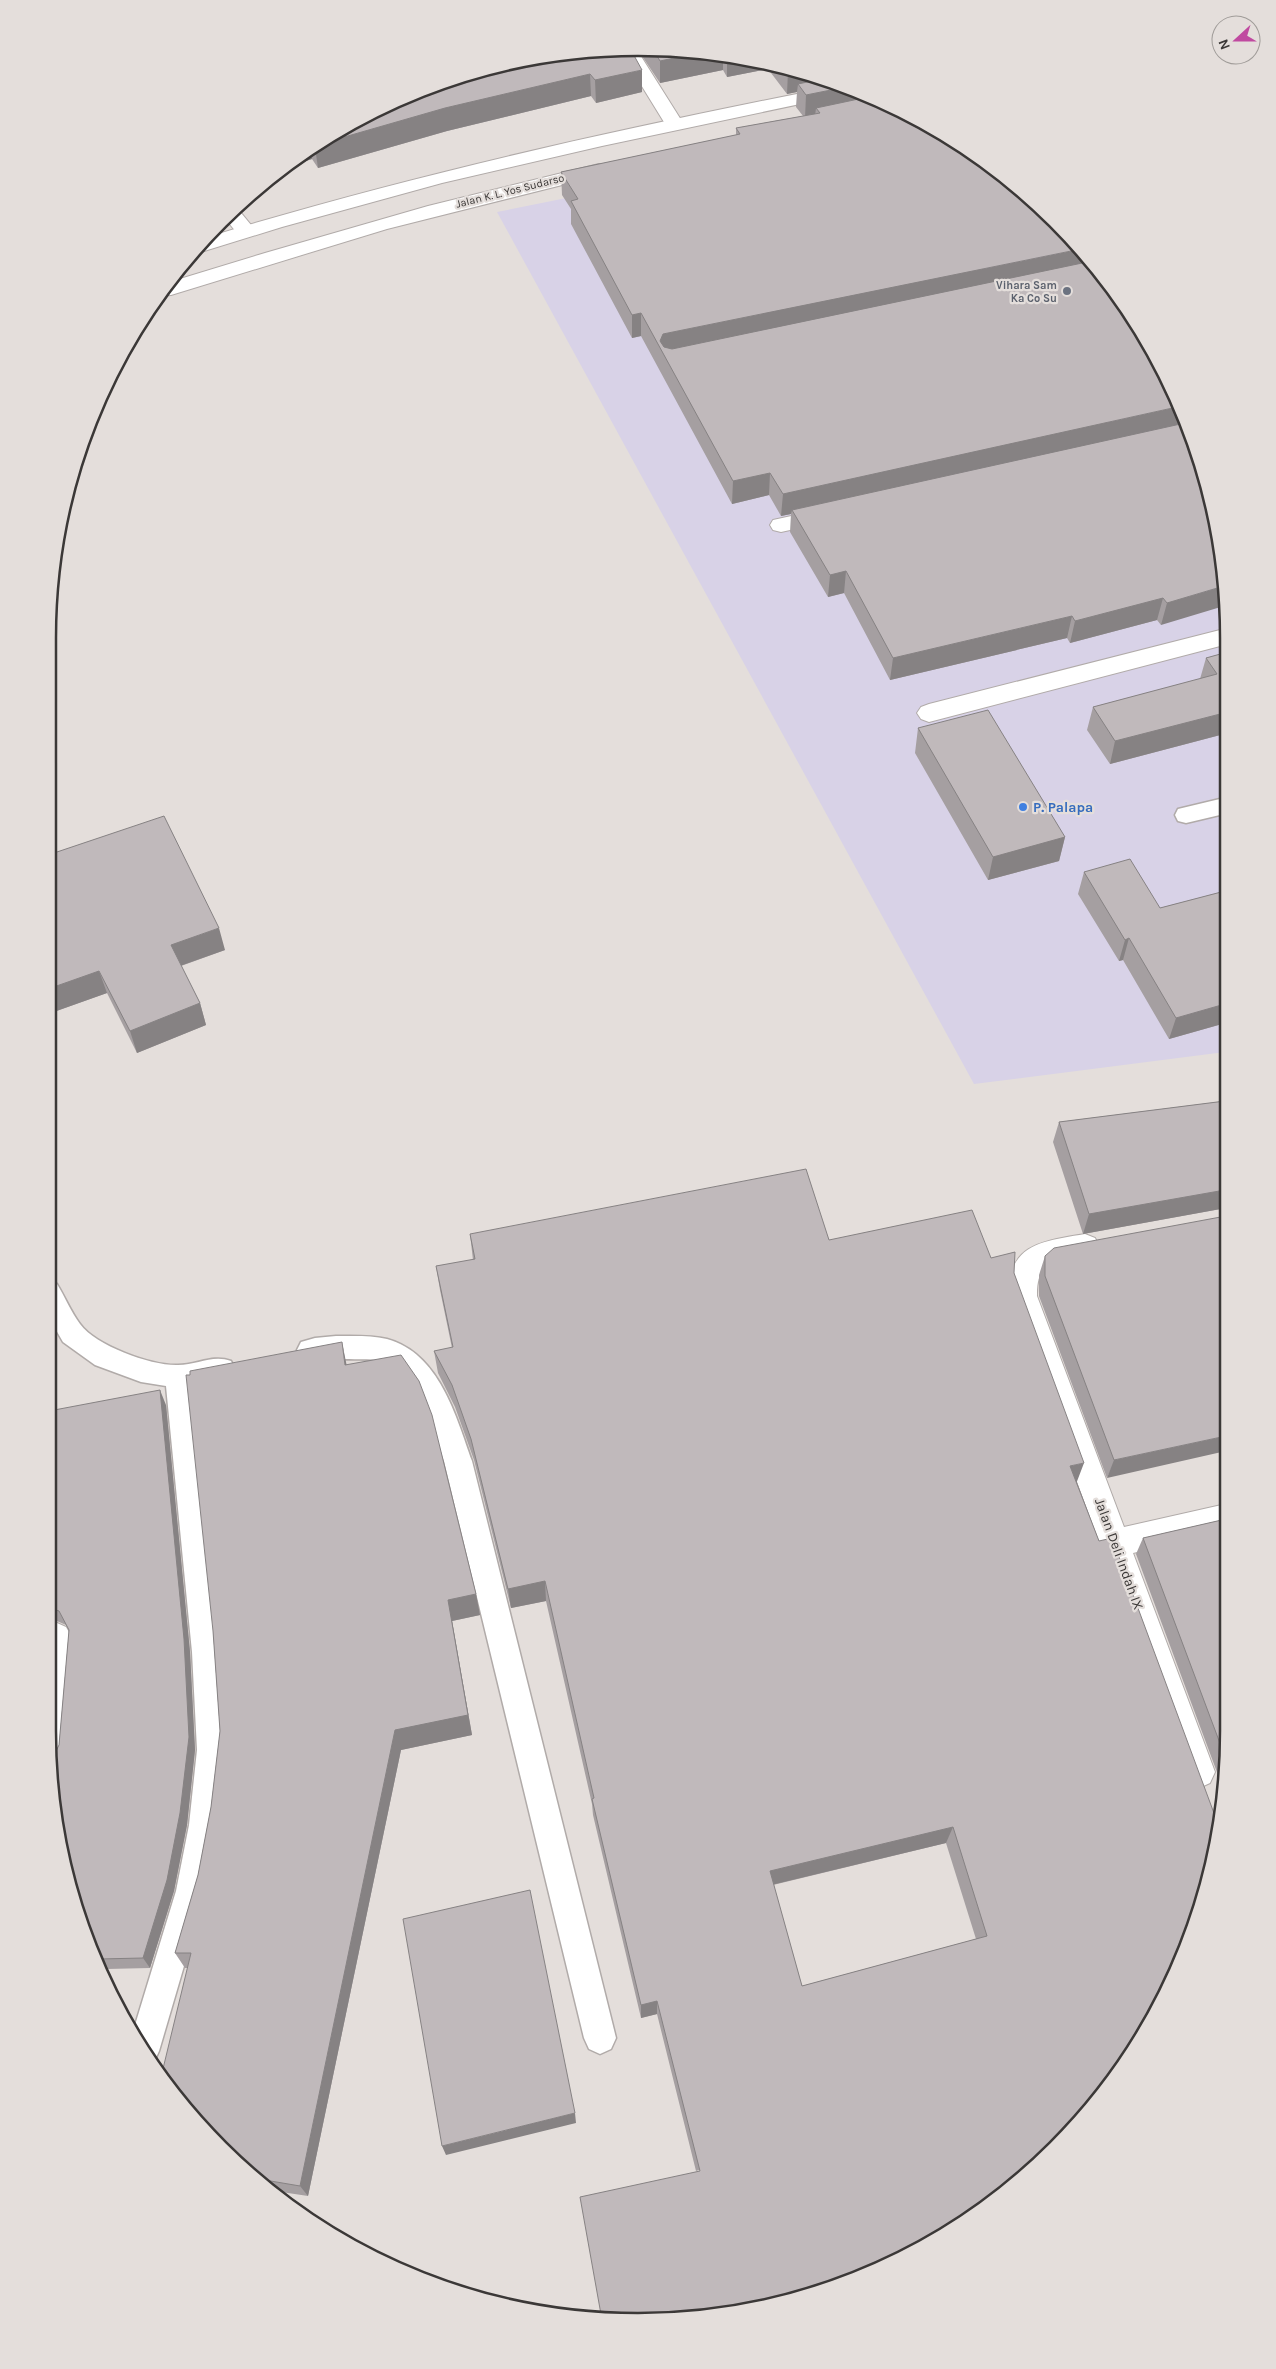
<svg xmlns="http://www.w3.org/2000/svg" width="1276" height="2369" font-family="Karla,sans-serif">
<style>
.commercial{fill:#d8d2e7}
.lines{fill:none;stroke-linecap:round;stroke-linejoin:round}
.lane-casing{stroke:#b1aba9;stroke-width:3}
.street-casing{stroke:#b1aba9;stroke-width:2}
.highway-casing{stroke:#b1aba9;stroke-width:2}
.lane{fill:#fff;fill-rule:evenodd}
.street{fill:#fff;fill-rule:evenodd}
.highway{fill:#fff;fill-rule:evenodd}
.wall{fill:#a59fa1;fill-rule:evenodd}
.shaded-wall{fill:#868283}
.building{fill:#c0b9bb;stroke:#868283;fill-rule:evenodd}
.worship-dot{fill:#6b7280;stroke:#e4dedb;stroke-width:2}
.shop-dot{fill:#3f7fe0;stroke:#e4dedb;stroke-width:2}
.labels{text-anchor:middle;dominant-baseline:central;stroke-width:4.5;stroke-linejoin:round;paint-order:stroke}
.far-street-label{font-size:11px;fill:#3b3837;stroke:#e4dedb}
.far-worship-label{font-size:11px;font-weight:bold;fill:#5b616d;stroke:#e4dedb;text-anchor:end}
.shop-label{font-size:14px;font-weight:bold;fill:#366cbe;stroke:#e4dedb;text-anchor:start}
.street-label{font-size:14px;fill:#3b3837;stroke:#e4dedb}
.rim{fill:none;stroke:#3b3837;stroke-width:2.5}
</style>
<rect width="100%" height="100%" fill="#e4dedb"/>
<path class="commercial" d="M930,125L1028,194L1223,561L1225,1052L974,1084L497,212Z"/>
<g class="lines">
<defs>
<path id="lane" d="M1224,798V814L1186,823L1178,821L1175,815L1178,809Z
M48,1281L57,1284C65,1297 71,1312 80,1324C96,1346 152,1366 178,1365C197,1365 213,1354 231,1361L235,1369L231,1377L192,1386L220,1652L227,1750L219,1825L206,1891L159,2051L154,2062L151,2063L132,2035L176,1891L189,1825L197,1750L192,1652L166,1386L141,1382L95,1365L63,1342L48,1316Z
M336,1336C353,1336 371,1335 387,1339C439,1353 456,1416 472,1461L616,2038L611,2049L600,2054L589,2049L584,2038L444,1461C435,1431 418,1371 384,1362C373,1358 360,1360 349,1359C336,1359 323,1359 310,1362L301,1358L297,1350L301,1342L315,1338Z"/>
<path id="street" d="M619,49L637,50L683,123L681,127H667Z
M237,208L256,231L253,235C238,239 234,229 226,219Z
M828,508L836,510L839,515L836,520L781,532L773,530L770,525L773,520Z
M1224,629V645L929,722L921,719L917,713L921,707L929,704Z
M1085,1234L1095,1238L1099,1246L1095,1254C1064,1265 1036,1253 1037,1296L1124,1527L1226,1504L1227,1532L1133,1553L1215,1772L1210,1783L1199,1788L1188,1783L1183,1772L1009,1296C1007,1244 1043,1241 1085,1234Z
M48,1619L66,1627L75,1643L66,1757L61,1768L52,1772L48,1731Z"/>
<path id="highway" d="M842,85L857,92L602,146L442,183L282,227L201,252L191,253L205,238C414,174 627,127 842,85Z
M599,164L606,166L609,170L606,174L387,229L171,295L160,296L170,282L265,253L428,206Z"/>
</defs>
<use href="#lane" class="lane-casing"/>
<use href="#street" class="street-casing"/>
<use href="#highway" class="highway-casing"/>
<use href="#lane" class="lane"/>
<use href="#street" class="street"/>
<use href="#highway" class="highway"/>
</g>
<path class="wall" d="M599,49L642,92L596,103L591,96L447,131L318,168L312,159L278,170L377,109Z
M638,50L715,53L828,79L1223,561L1161,625L1157,620L1070,643L1067,638L890,680L844,593L828,597L790,532L791,514L781,516L769,495L732,504L641,336L632,338L571,224V209L562,195L561,172L736,135V128L803,116L796,107L797,92L787,94L768,69L727,77L723,70L660,83Z
M1224,653V734L1110,764L1087,730L1093,707L1200,679L1206,658Z
M918,728L1065,837L1059,861L988,880L915,753Z
M48,855L225,950L181,966L200,1003L206,1025L137,1053L107,993L48,1014Z
M1084,872L1160,908L1225,891V1029L1222,1024L1169,1039L1123,960L1119,961L1078,894Z
M1225,1101L1226,1208L1083,1234L1053,1142L1059,1122Z
M1226,1216L1107,1478L1039,1296V1275L1045,1256Z
M470,1234L829,1240L991,1258L1014,1273L1077,1482L1099,1541L1218,1824L1208,1884L1150,2026L696,2171L657,2014L641,2018L593,1815L592,1804L546,1601L511,1608L474,1460L455,1407L438,1373L434,1351L452,1348L440,1290L436,1266L473,1260ZM946,1843L976,1939L802,1986L773,1885Z
M347,1364L476,1594L480,1615L452,1621L472,1735L401,1750L308,2196L268,2190L248,2175L188,1968H185L175,1953L198,1875L211,1807L220,1731L213,1631Z
M48,1382L53,1410L166,1405L190,1652L195,1750L187,1825L174,1891L150,1968L107,1969L105,1979L79,1921L53,1757L59,1745L69,1630L66,1625L48,1617Z
M1226,1519L1227,1769L1224,1791L1136,1554L1143,1538Z"/>
<path class="shaded-wall" d="M702,52L715,53L723,54V70L660,83V61Z
M727,55L769,65L768,69L727,77Z
M642,70V92L596,103L595,80Z
M788,71H792L828,79L798,84L797,92L787,94Z
M590,74L591,96L447,131L318,168L315,147L320,144L445,108Z
M846,87L880,103L820,113L816,108L815,116L805,118L806,95Z
M311,150L312,159L278,170Z
M1076,250L1093,268L665,357L660,341L663,334Z
M641,313V336L632,338V315Z
M1177,407L1186,426L792,510L791,514L781,516L783,494Z
M770,473L769,495L732,504L733,481Z
M846,571L844,593L828,597L830,575Z
M1224,586V606L1161,625L1167,603Z
M1163,598L1157,620L1070,643L1075,621Z
M1072,616L1067,638L890,680L893,658Z
M1224,713V734L1110,764L1115,741Z
M1065,837L1059,861L988,880L993,857Z
M219,928L225,950L177,967L171,945Z
M1129,938L1123,960L1119,961L1125,940Z
M99,971L107,993L48,1014V989Z
M200,1003L206,1025L137,1053L130,1031Z
M1225,1004V1015L1222,1024L1169,1039L1176,1018Z
M1225,1190L1226,1208L1083,1234L1089,1214Z
M342,1342L347,1367L345,1365Z
M48,1382L57,1426L49,1411L48,1406Z
M160,1390L166,1405L190,1652L195,1750L187,1825L174,1891L150,1968L143,1958Z
M1226,1436V1451L1107,1478L1114,1460Z
M1084,1463L1076,1484L1070,1466Z
M545,1581L546,1601L511,1608L508,1589Z
M476,1594L480,1615L452,1621L472,1735L401,1750L308,2196L300,2186L395,1730L448,1600Z
M953,1827L946,1843L767,1886L770,1871Z
M99,1959L107,1969L105,1979L98,1964Z
M657,2001V2014L641,2018V2005Z
M575,2113L576,2123L446,2155L442,2146Z"/>
<path class="building" d="M599,49L631,50L642,70L595,80L590,74L445,108L320,144L377,109L485,68Z
M654,51L702,52L660,61Z
M826,78L846,87L806,95L798,84Z
M868,97L933,126L1028,194L1076,250L663,334L660,341L664,347L672,349L1087,262L1129,310L1177,407L783,494L770,473L733,481L641,313L632,315L571,201L578,199L561,172L740,134L736,128L820,113L816,108Z
M1185,423L1197,448L1223,561L1224,586L1167,603L1163,598L1075,621L1072,616L893,658L846,571L830,575L792,510Z
M1224,653V713L1115,741L1093,707L1217,674L1206,658Z
M988,710L1065,837L993,857L918,728Z
M164,816L219,928L171,945L200,1003L130,1031L99,971L48,989V855Z
M1130,859L1160,908L1225,891V1004L1176,1018L1129,938L1125,940L1084,872Z
M1225,1101V1190L1089,1214L1059,1122Z
M806,1169L829,1240L972,1210L991,1258L1015,1252L1014,1273L1084,1463L1070,1466L1099,1541L1112,1538L1218,1824L1210,1876L1204,1877L1207,1886L1150,2026L1106,2091L1028,2175L966,2222L864,2276L791,2301L677,2320H602L580,2197L700,2171L657,2001L641,2005L592,1799L594,1798L545,1581L508,1589L471,1439L452,1385L434,1351L453,1347L436,1266L475,1259L470,1234ZM953,1827L987,1936L802,1986L770,1871Z
M1226,1216V1436L1114,1460L1045,1276V1256L1054,1248Z
M342,1342L345,1365L401,1355L419,1381L432,1415L476,1594L448,1600L468,1715L395,1730L300,2186L253,2178L248,2175L170,2091L161,2077L191,1953H175L198,1875L211,1807L220,1731L213,1631L186,1375H190V1371Z
M160,1390L184,1639L189,1737L180,1813L167,1880L143,1958L99,1959L98,1964L79,1921L59,1846L50,1759L53,1757L59,1745L69,1630L59,1611L48,1607V1406L49,1411Z
M1226,1519L1227,1762L1143,1538Z
M530,1890L575,2113L442,2146L403,1919Z"/>
<circle class="worship-dot" cx="1067" cy="291" r="5"/>
<circle class="shop-dot" cx="1023" cy="807" r="5"/>
<g class="labels">
<g class="far-street-label">
<text transform="translate(510 191) rotate(-14)">Jalan K. L. Yos Sudarso</text>
</g>
<g class="far-worship-label">
<text x="1057" y="285">Vihara Sam<tspan x="1057" dy="13">Ka Co Su</tspan></text>
</g>
<g class="shop-label">
<text x="1033" y="807">P. Palapa</text>
</g>
<g class="street-label">
<text transform="translate(1119 1554) rotate(70)">Jalan Deli Indah IX</text>
</g>
</g>
<path d="M0 0H1276V2369H0ZM638 56H638A582 582 0 0 1 1220 638V1731A582 582 0 0 1 638 2313H638A582 582 0 0 1 56 1731V638A582 582 0 0 1 638 56Z" fill="#e4dedb" fill-rule="evenodd"/>
<path class="rim" d="M638 56H638A582 582 0 0 1 1220 638V1731A582 582 0 0 1 638 2313H638A582 582 0 0 1 56 1731V638A582 582 0 0 1 638 56Z"/>
<g transform="translate(1236 40) rotate(249)"><circle r="24" fill="#e4dedb" stroke="#a09c99"/>
<path d="M0-4L9 19L0 12L-9 19Z" fill="#c049a0"/>
<text y="-8" font-size="14" font-weight="bold" text-anchor="middle" fill="#3b3837">N</text>
</g>
</svg>
